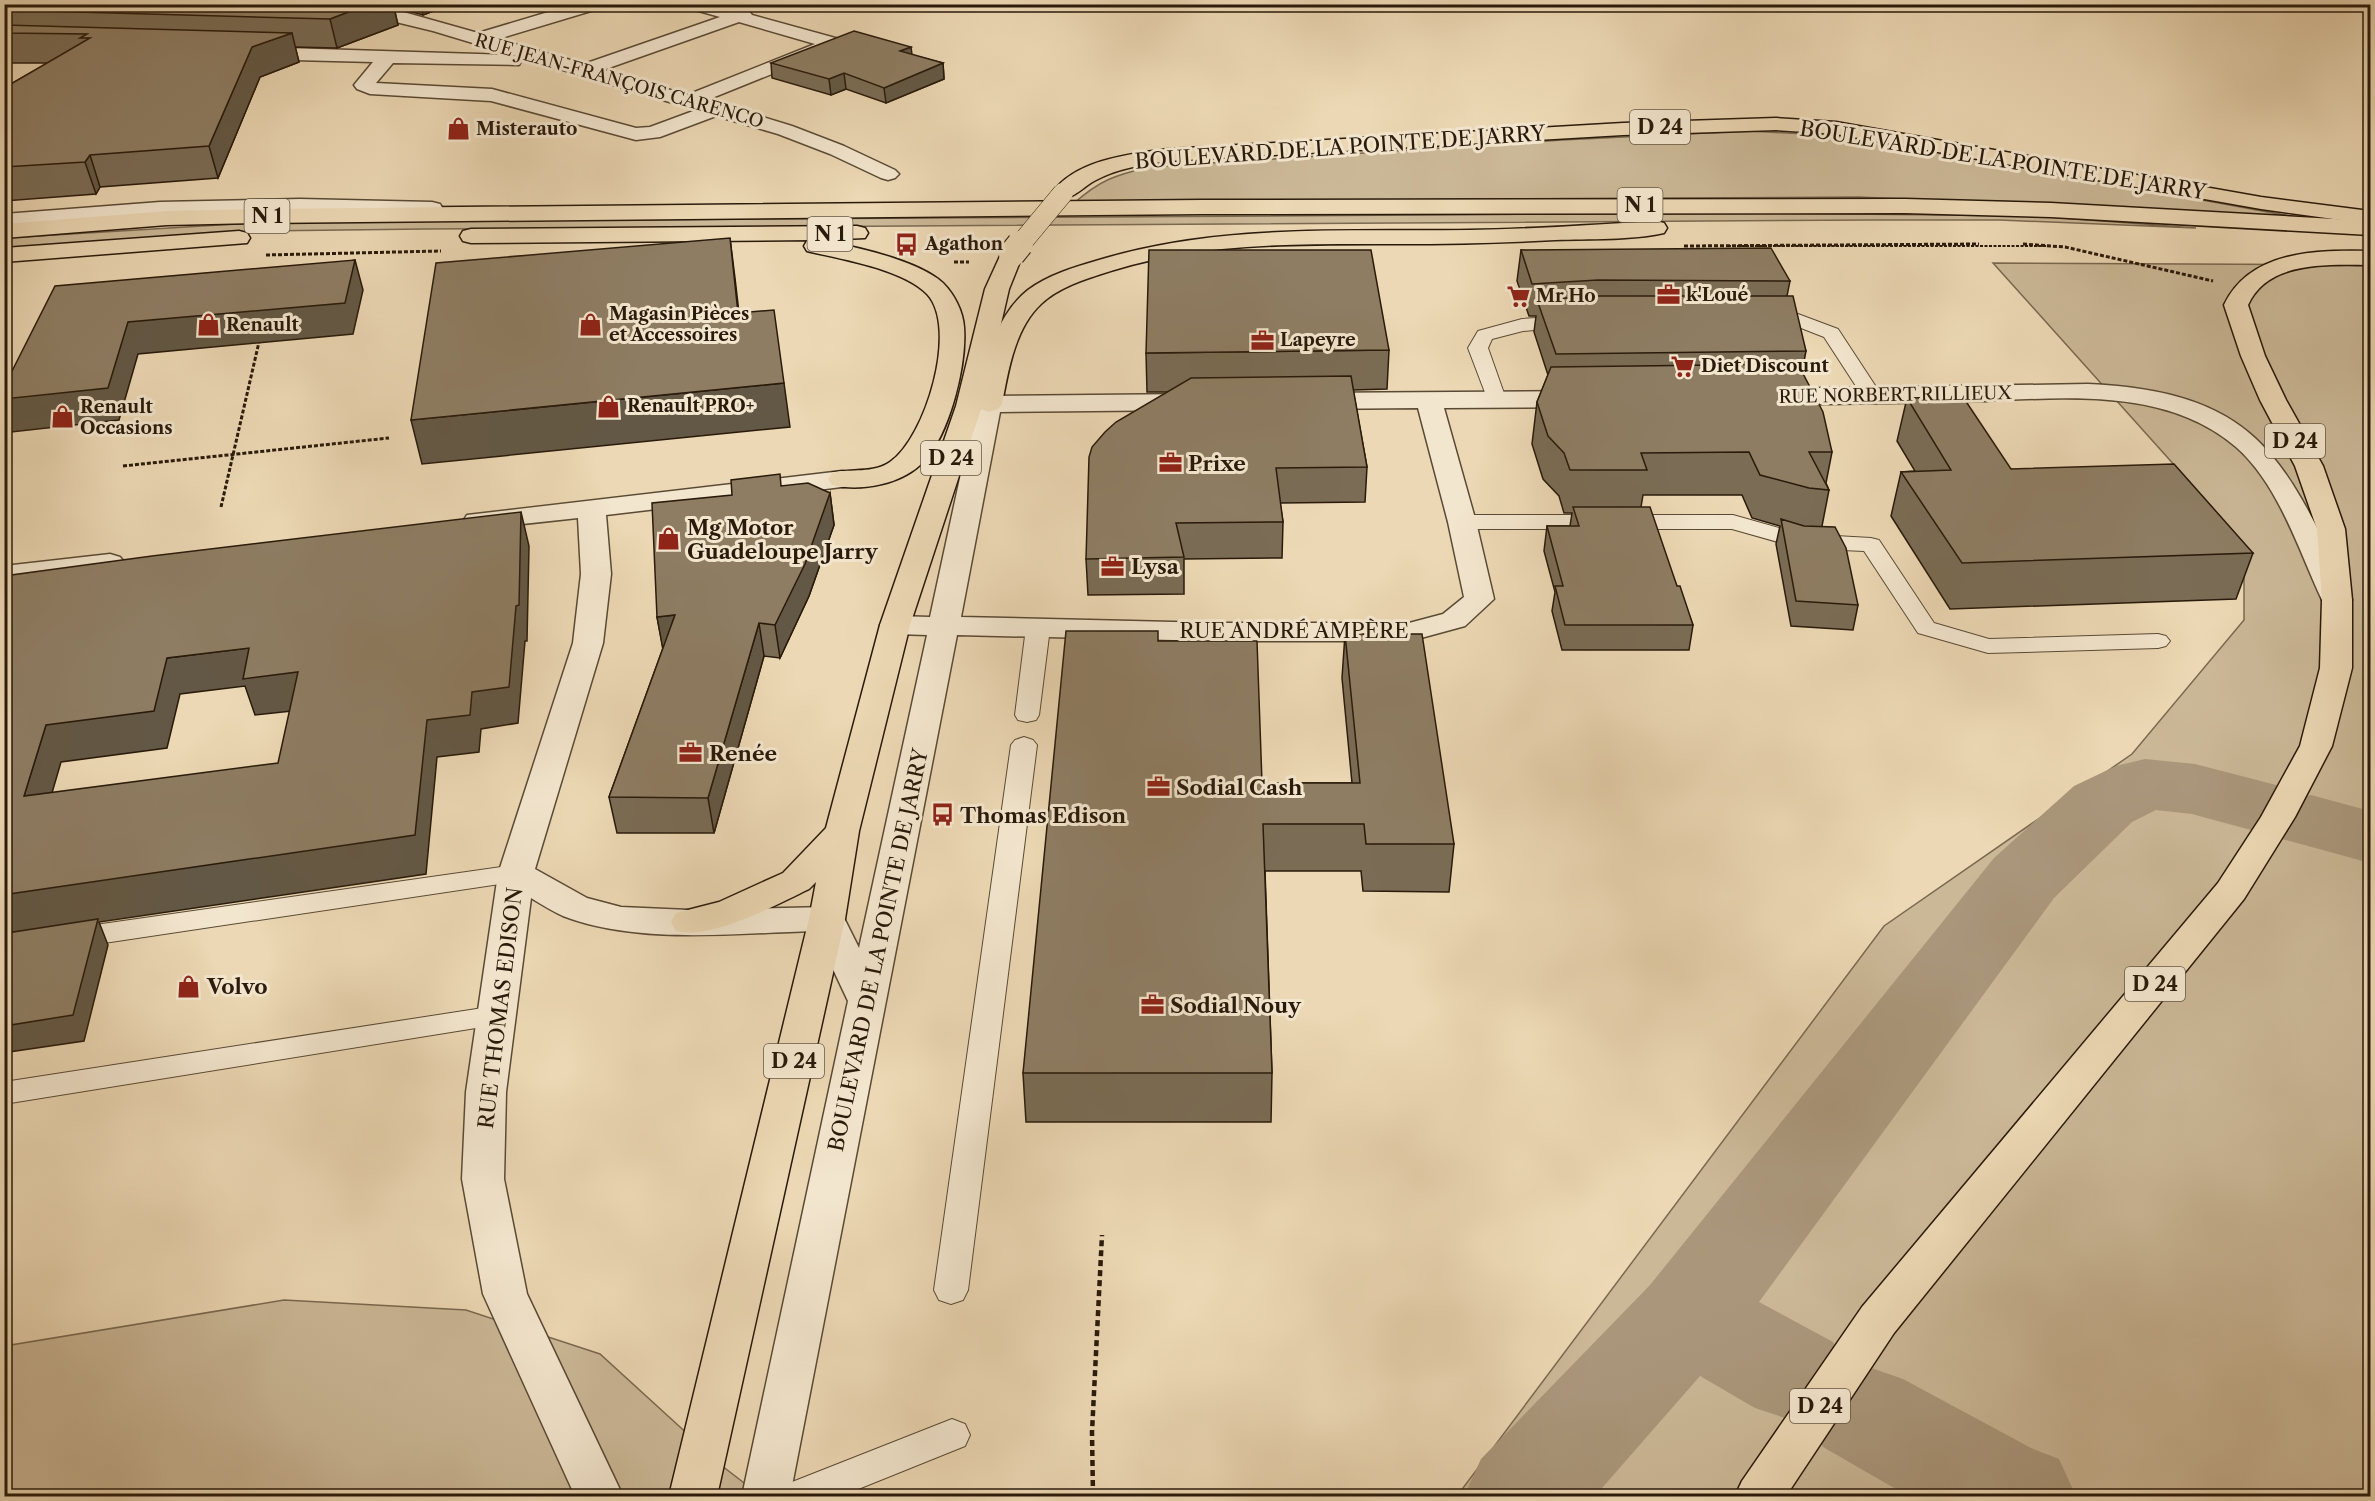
<svg xmlns="http://www.w3.org/2000/svg" width="2375" height="1501" font-family="'Libre Caslon Text',serif">
<style>
.green{fill:#cbb897;stroke:#7a6951;stroke-width:1.5}
.lines{fill:none;stroke-linecap:round;stroke-linejoin:round}
.river{fill:#aa977b;fill-rule:evenodd}
.lane-casing{stroke:#5a4a35;stroke-width:2}
.street-casing{stroke:#5a4a35;stroke-width:3}
.primary-casing{stroke:#291a0b;stroke-width:3}
.highway-casing{stroke:#291a0b;stroke-width:3}
.path-far2{stroke:#291a0b;stroke-width:2;stroke-dasharray:3 1.5;stroke-linecap:butt}
.path-far1{stroke:#291a0b;stroke-width:3;stroke-dasharray:4 2;stroke-linecap:butt}
.path{stroke:#291a0b;stroke-width:4.5;stroke-dasharray:6 4;stroke-linecap:butt}
.lane{fill:#f3e6ce;fill-rule:evenodd}
.street{fill:#f3e6ce;fill-rule:evenodd}
.primary{fill:#ecd8b4;fill-rule:evenodd}
.highway{fill:#ecd8b4;fill-rule:evenodd}
.primary-bridge-far1-casing{stroke:#291a0b;stroke-width:21;stroke-linecap:butt}
.primary-bridge-casing{stroke:#291a0b;stroke-width:28;stroke-linecap:butt}
.primary-bridge-far1{stroke:#ecd8b4;stroke-width:20}
.primary-bridge{stroke:#ecd8b4;stroke-width:26}
.wall{fill:#7a6c55;stroke:#291a0b;stroke-width:1.5}
.shaded-wall{fill:#635845;stroke:#291a0b;stroke-width:1.5}
.building{fill:#8e7d63;stroke:#291a0b;stroke-width:1.5;fill-rule:evenodd}
.labels{text-anchor:middle;dominant-baseline:central;stroke-width:6;stroke-linejoin:round;paint-order:stroke}
.far-street-label{font-size:18px;fill:#291a0b;stroke:#f3e6ce}
.far-poi-label{font-size:18px;font-weight:bold;fill:#291a0b;stroke:#f3e6ce;text-anchor:start}
.shield{fill:#f3e6ce;stroke:#665746;stroke-width:1.5}
.shield-label{font-size:20px;font-weight:bold;fill:#291a0b}
.street-label{font-size:21px;fill:#291a0b;stroke:#f3e6ce}
.poi-label{font-size:21px;font-weight:bold;fill:#291a0b;stroke:#f3e6ce;text-anchor:start}
</style>
<rect width="100%" height="100%" fill="#ecd8b4"/>
<filter id="stains"><feTurbulence type="fractalNoise" baseFrequency=".00333" numOctaves="4"/><feColorMatrix values="0 0 0 0 .2 0 0 0 0 .09 0 0 0 0 .02 0 0 0 .5 -.17"/></filter>
<radialGradient id="worn" r=".72"><stop offset=".6" stop-color="#630" stop-opacity="0"/><stop offset="1" stop-color="#630" stop-opacity=".3"/></radialGradient>
<path class="green" d="M1749,131L1858,137L2290,216L1859,197L1475,199L1073,204C1100,180 1115,175 1150,167L1562,140Z
M1747,213L2034,216L2196,228L2000,220H1872L426,229L259,231L5,250V238L269,222Z
M1993,263L2370,265V1496H1457L1884,926L2132,754L2244,620V576L2232,539L2211,506Z
M284,1300L466,1310L600,1354L726,1469L761,1496H5V1346Z"/>
<g class="lines">
<path class="river" d="M2145,759L2195,764L2280,786L2290,800L2311,795L2370,811V863L2282,839L2272,824L2251,830L2192,814L2156,810L2132,822L2054,898L1759,1302L1833,1342L1847,1371L1863,1365L1903,1379L2031,1448L2059,1459L2076,1496H1908L1823,1447L1808,1416L1794,1421L1755,1408L1700,1376L1595,1496H1464L1481,1459L1650,1285L1994,858L2074,786L2116,766Z"/>
<defs>
<path id="lane" d="M1764,314H1798L1838,329L1882,396L1879,400H1865L1824,337L1796,326L1757,324L1755,320L1757,316Z
M1569,316L1576,318L1578,322L1576,326L1523,331L1492,339L1488,348L1506,399L1503,403H1489L1468,348L1478,331L1522,319Z
M1462,515H1733L1800,534L1871,538L1879,540L1934,623L1989,639L2158,634L2166,636L2170,641L2166,646L2158,648L1988,653L1918,633L1864,551L1799,548L1732,529H1462L1454,527L1451,522L1454,517Z
M1038,621L1046,623L1050,628L1039,715L1036,720L1027,722L1018,720L1015,715L1026,628L1030,623Z
M1024,737L1033,740L1037,745L968,1290L963,1300L951,1304L939,1300L934,1290L1011,745L1015,740Z
M516,865L526,868L530,874L526,880L4,958V938Z
M496,1006L507,1009L511,1016L507,1023L4,1104V1082Z
M952,1419L965,1424L970,1435L965,1446L841,1496H781L787,1484Z"/>
<path id="street" d="M336,4H375L478,33L575,4H603L601,8L498,39L584,64L720,17L688,8L686,4C707,4 729,6 749,11L752,15L839,39L842,43L839,47L707,100L792,126L844,146L895,170L899,174L895,178L888,180L881,178L830,154L778,134L716,116L660,137L636,140L491,101L370,94L357,89L354,85L373,62L252,59L245,57L243,53L245,49L252,47L512,55L519,57L521,61L519,65L393,63L376,83L492,89L636,128L650,127L696,110L433,31L338,8ZM739,22L815,44L687,95L603,70Z
M300,199L432,202L440,204L443,209L440,214L432,216L300,211L160,216L4,228V214L160,202Z
M2088,384C2261,392 2285,460 2352,600L2348,606L2337,609L2326,606L2322,600C2298,549 2279,485 2236,447C2160,382 2048,400 1956,402C1894,403 1832,404 1770,405L1761,402L1757,397L1761,392L1770,389Z
M1584,391L1593,394L1597,399L1593,404L1584,407L1444,408L1476,522L1494,599L1465,626L1410,641H1215L957,635L790,1496H742L848,1001L815,931C735,933 639,945 563,916C552,911 541,904 531,898L506,1092L504,1179L527,1294L623,1496H575L483,1294L462,1179L466,1092L498,874L573,643L581,574L578,518L477,529L467,527L463,521L467,515L842,471L852,473L856,479L852,485L842,487L606,515L611,574L603,643L535,869L587,898L621,907L689,910L827,907L840,910L859,948L927,635L895,634L884,631L880,625L884,619L895,616L930,617L976,404L980,399L989,396L1194,394L1203,397L1207,402L1203,407L1194,410L1000,412L961,617L1215,623H1409L1443,614L1464,597L1448,522L1418,408L1311,409L1302,406L1298,401L1302,396L1311,393Z
M110,554L120,557L125,563L120,569L4,584V566Z"/>
<path id="primary" d="M1776,118L1836,122L2261,197L2370,211V224L2261,209L1836,134L1776,130L1623,135L1168,161C1143,165 1118,168 1096,180C1082,187 1072,202 1055,198L1052,193C1076,159 1131,154 1168,149L1623,123Z
M1012,247L1020,249L1023,254L1009,289L982,406L910,625L859,831L845,919L717,1496H669L809,919L816,882L809,889C776,905 711,940 676,931L671,922L676,913L719,902L783,873L826,828L880,625L956,406L985,289L1001,254L1004,249Z
M2370,251V265C2329,265 2268,260 2248,305L2265,356L2286,400L2323,466L2345,529L2352,600V668L2332,746L2295,817L2244,899L1894,1333L1786,1496H1735L1742,1481L1862,1307L2218,883L2261,817L2300,746L2320,668L2322,600L2317,529L2295,466L2260,400L2241,356L2224,305C2250,250 2317,250 2370,251Z"/>
<path id="highway" d="M1905,199L2051,203L2370,221V235L2051,217L1905,213L1202,214L260,223L167,225L4,238V224L167,211L260,209L1202,200Z
M1656,221L1664,223L1667,228L1664,233C1633,240 1588,239 1555,240C1503,243 1450,244 1397,244C1302,244 1205,242 1114,270C1089,278 1060,286 1041,304C1015,328 1008,371 1002,404L998,409L989,412L980,409L976,404C984,365 995,316 1028,290C1048,275 1075,267 1099,260C1220,223 1345,232 1470,230C1532,229 1594,225 1656,221Z
M857,226L865,228L868,233L865,238L819,240C852,246 918,260 943,283C954,294 963,311 964,327C967,364 950,433 925,460C904,484 862,492 832,485L828,479L832,473C851,468 873,474 890,462C925,439 959,328 927,294C903,269 840,259 807,251L804,246L807,241L812,240L471,243L463,241L460,236L463,231L471,229Z
M239,231L247,233L250,238L247,243L4,262V248Z"/>
</defs>
<use href="#lane" class="lane-casing"/>
<use href="#street" class="street-casing"/>
<use href="#primary" class="primary-casing"/>
<use href="#highway" class="highway-casing"/>
<path class="path-far2" d="M1728,246H2046"/>
<path class="path-far1" d="M2023,244L2065,247L2213,281
M1684,246L1979,244
M266,255L441,251
M954,262H969
M123,466L389,438
M221,507L259,342"/>
<path class="path" d="M1093,1496L1092,1432L1102,1235"/>
<use href="#lane" class="lane"/>
<use href="#street" class="street"/>
<use href="#primary" class="primary"/>
<use href="#highway" class="highway"/>
<defs>
<path id="primary-bridge-far1" d="M1019,246L1063,193"/>
<path id="primary-bridge" d="M1012,254L1020,244"/>
</defs>
<use href="#primary-bridge-far1" class="primary-bridge-far1-casing"/>
<use href="#primary-bridge" class="primary-bridge-casing"/>
<use href="#primary-bridge-far1" class="primary-bridge-far1"/>
<use href="#primary-bridge" class="primary-bridge"/>
</g>
<path class="wall" d="M4,4H452L423,15L394,7L398,25L337,48L295,47L299,62L260,77L218,178L100,187L96,194L4,201V88L48,63H4Z
M912,55L943,63L944,79L886,103L846,89L831,95L772,78L771,63Z
M1521,250L1790,281L1787,296L1806,351L1802,372L1832,452L1826,483L1829,490L1822,526L1858,605L1853,630L1791,626L1776,544L1780,526L1752,518L1742,495H1643L1641,507L1677,586L1693,625L1689,650H1562L1552,611L1555,592L1544,551L1547,526H1570L1572,513H1564L1559,496L1543,479L1532,444L1537,402L1548,375L1534,332L1536,316H1529L1517,281Z
M1389,350L1387,389L1353,390L1367,467L1365,502L1280,503L1283,522L1282,558L1184,559V594L1088,595L1086,559L1167,392H1147L1146,353Z
M1907,398L2011,469L2253,553L2236,599L1950,609L1891,516L1901,472L1915,471L1897,441Z
M781,486L830,493L834,525L809,596L780,658L764,656L714,833H617L609,797L663,648L657,617L732,495Z
M1345,634L1454,844L1449,892L1363,891L1361,871H1265L1272,1073L1271,1122H1026L1023,1073L1158,641L1262,783H1352L1342,678Z"/>
<path class="shaded-wall" d="M369,4H393L398,25L337,48L330,19Z
M426,4H452L423,15L421,6Z
M292,33L299,62L260,77L218,178L209,146L252,47Z
M911,47L913,62L900,51Z
M943,63L944,79L886,103L884,88Z
M844,73L846,89L831,95L829,79Z
M90,155L100,187L96,194L85,162Z
M730,238L735,278L744,356L738,313Z
M355,260L363,290L353,334L138,354L119,420L11,432L4,416V399L128,322Z
M784,383L790,427L422,464L411,420Z
M830,493L834,525L809,596L780,658L775,625Z
M521,512L529,546L527,641H525L518,723L481,729L479,752L437,757L426,874L99,922L108,945L84,1041L9,1052L4,1069V1026L25,931L4,933V892L427,720L472,692Z
M675,615L663,650L657,617Z
M759,623L764,656L714,833L708,798Z
M249,648L298,672L310,709L255,715L245,686L180,694L167,748L61,762L40,834L24,796L46,725L167,658Z"/>
<path class="building" d="M4,4H369L330,19L4,10Z
M4,25L292,33L252,47L209,146L90,155L85,162L4,167V88L90,38H80L87,34L4,33Z
M854,31L911,47L900,51L943,63L884,88L844,73L829,79L771,63Z
M730,238L738,313L774,310L784,383L411,420L436,263Z
M1771,248L1790,281L1598,280L1532,284L1521,250Z
M1149,250H1371L1389,350L1146,353Z
M355,260L345,303L128,322L108,388L4,399V387L55,286Z
M1598,296H1793L1806,351L1556,354L1537,300Z
M1798,364L1823,412L1832,452H1809L1829,490L1809,488L1760,475L1749,452L1641,453L1647,470H1570L1564,453L1548,436L1537,402L1551,367Z
M1351,376L1367,467L1276,468L1283,522L1176,523L1184,557L1086,559L1089,457L1092,447L1105,432L1116,422L1191,378Z
M1963,397L2011,469L2174,464L2253,553L1962,563L1901,472L1951,470L1907,398Z
M780,474L781,486L808,483L830,493L805,564L775,625L759,623L708,798L609,797L675,615L657,617L652,503L732,495L731,480Z
M1573,507H1650L1677,586H1680L1693,625H1565L1555,586H1563L1547,526H1579Z
M521,512L519,605L516,606L509,687L472,692L470,715L427,720L415,835L9,894L10,892H4V576L152,556ZM249,648L243,679L298,672L278,763L24,796L46,725L154,711L167,658Z
M1781,519L1804,526L1835,527L1846,548L1858,605L1796,601Z
M1066,631H1158V641H1257L1262,783H1360L1345,634H1422L1454,844H1366L1364,824H1263L1272,1073H1023Z
M98,919L73,1015L4,1026V941L7,933Z"/>
<defs>
<symbol id="shop-bare" viewBox="-9 -9 18 18"><path d="M-5-2.5h2.3a2.7 3.5 0 0 1 5.4 0H5L5.5 6h-11ZM-1.5-2.5h3a1.5 2.3 0 0 0-3 0Z" fill="#8f2418" stroke="#f3e6ce" stroke-width="2.5" paint-order="stroke"/></symbol>
<symbol id="bus-bare" viewBox="-9 -9 18 18"><path d="M-5-6H5V4H4V6H2V4H-2V6H-4V4H-5ZM-3.5-4V0h7V-4ZM-3.5 1.2v1.5H-2V1.2ZM2 1.2v1.5H3.5V1.2Z" fill="#8f2418" stroke="#f3e6ce" stroke-width="2.5" paint-order="stroke"/></symbol>
<symbol id="office-bare" viewBox="-9 -9 18 18"><path d="M-6-3h4V-5.5h4V-3h4V5H-6ZM-1-4.5V-3h2v-1.5ZM-6 0V1H6V0Z" fill="#8f2418" stroke="#f3e6ce" stroke-width="2.5" paint-order="stroke"/></symbol>
<symbol id="supermarket-bare" viewBox="-9 -9 18 18"><path d="M-6-5.5h2.5l.6 2H6L4.5 2H-2.5L-4.4-4H-6ZM-1.5 3.2a1.3 1.3 0 1 0 .1 0ZM3 3.2a1.3 1.3 0 1 0 .1 0Z" fill="#8f2418" stroke="#f3e6ce" stroke-width="2.5" paint-order="stroke"/></symbol>
</defs>
<g fill-rule="evenodd">
<use href="#shop-bare" x="442" y="112" width="33" height="33"/>
<use href="#bus-bare" x="890" y="228" width="33" height="33"/>
<use href="#office-bare" x="1652" y="278" width="33" height="33"/>
<use href="#supermarket-bare" x="1502" y="280" width="33" height="33"/>
<use href="#shop-bare" x="574" y="308" width="33" height="33"/>
<use href="#shop-bare" x="192" y="308" width="33" height="33"/>
<use href="#office-bare" x="1246" y="324" width="33" height="33"/>
<use href="#supermarket-bare" x="1666" y="350" width="33" height="33"/>
<use href="#shop-bare" x="592" y="390" width="33" height="33"/>
<use href="#shop-bare" x="46" y="400" width="33" height="33"/>
<use href="#office-bare" x="1154" y="446" width="33" height="33"/>
<use href="#shop-bare" x="652" y="522" width="33" height="33"/>
<use href="#office-bare" x="1096" y="550" width="33" height="33"/>
<use href="#office-bare" x="674" y="736" width="33" height="33"/>
<use href="#office-bare" x="1142" y="770" width="33" height="33"/>
<use href="#bus-bare" x="926" y="798" width="33" height="33"/>
<use href="#shop-bare" x="172" y="970" width="33" height="33"/>
<use href="#office-bare" x="1136" y="988" width="33" height="33"/>
</g>
<g class="labels">
<g class="far-street-label">
<text transform="translate(619 81) rotate(16)">RUE JEAN-FRANÇOIS CARENCO</text>
<text transform="translate(1895 395) rotate(-1)">RUE NORBERT RILLIEUX</text>
</g>
<g class="far-poi-label">
<text x="476" y="129">Misterauto</text>
<text x="925" y="244">Agathon</text>
<text x="1686" y="295">k'Loué</text>
<text x="1536" y="296">Mr Ho</text>
<text x="609" y="314">Magasin Pièces<tspan x="609" dy="21">et Accessoires</tspan></text>
<text x="226" y="325">Renault</text>
<text x="1280" y="340">Lapeyre</text>
<text x="1701" y="366">Diet Discount</text>
<text x="627" y="406">Renault PRO+</text>
<text x="80" y="407">Renault<tspan x="80" dy="21">Occasions</tspan></text>
</g>
<g class="shield">
<rect x="1630" y="110" width="60" height="34" rx="4.5"/>
<rect x="1617.5" y="188" width="45" height="34" rx="4.5"/>
<rect x="244.5" y="199" width="45" height="34" rx="4.5"/>
<rect x="807.5" y="217" width="45" height="34" rx="4.5"/>
<rect x="2265" y="424" width="60" height="34" rx="4.5"/>
<rect x="921" y="441" width="60" height="34" rx="4.5"/>
<rect x="2125" y="967" width="60" height="34" rx="4.5"/>
<rect x="764" y="1044" width="60" height="34" rx="4.5"/>
<rect x="1790" y="1389" width="60" height="34" rx="4.5"/>
</g>
<g class="shield-label">
<text x="1660" y="127">D 24</text>
<text x="1640" y="205">N 1</text>
<text x="267" y="216">N 1</text>
<text x="830" y="234">N 1</text>
<text x="2295" y="441">D 24</text>
<text x="951" y="458">D 24</text>
<text x="2155" y="984">D 24</text>
<text x="794" y="1061">D 24</text>
<text x="1820" y="1406">D 24</text>
</g>
<g class="street-label">
<text transform="translate(1340 147) rotate(-4)">BOULEVARD DE LA POINTE DE JARRY</text>
<text transform="translate(2003 160) rotate(9)">BOULEVARD DE LA POINTE DE JARRY</text>
<text x="1294" y="630">RUE ANDRÉ AMPÈRE</text>
<text transform="translate(878 950) rotate(-78)">BOULEVARD DE LA POINTE DE JARRY</text>
<text transform="translate(500 1008) rotate(-83)">RUE THOMAS EDISON</text>
</g>
<g class="poi-label">
<text x="1188" y="463">Prixe</text>
<text x="687" y="527">Mg Motor<tspan x="687" dy="24">Guadeloupe Jarry</tspan></text>
<text x="1131" y="566">Lysa</text>
<text x="709" y="753">Renée</text>
<text x="1176" y="787">Sodial Cash</text>
<text x="960" y="815">Thomas Edison</text>
<text x="207" y="986">Volvo</text>
<text x="1170" y="1005">Sodial Nouy</text>
</g>
</g>
<rect width="2375" height="1501" fill="none" stroke="#ecd8b4" stroke-width="24"/>
<rect x="6" y="6" width="2363" height="1489" fill="none" stroke="#291a0b" stroke-width="3"/>
<rect x="12" y="12" width="2351" height="1477" fill="none" stroke="#291a0b" stroke-width="1.5"/>
<rect width="100%" height="100%" filter="url(#stains)"/>
<rect width="100%" height="100%" fill="url(#worn)"/>
</svg>
